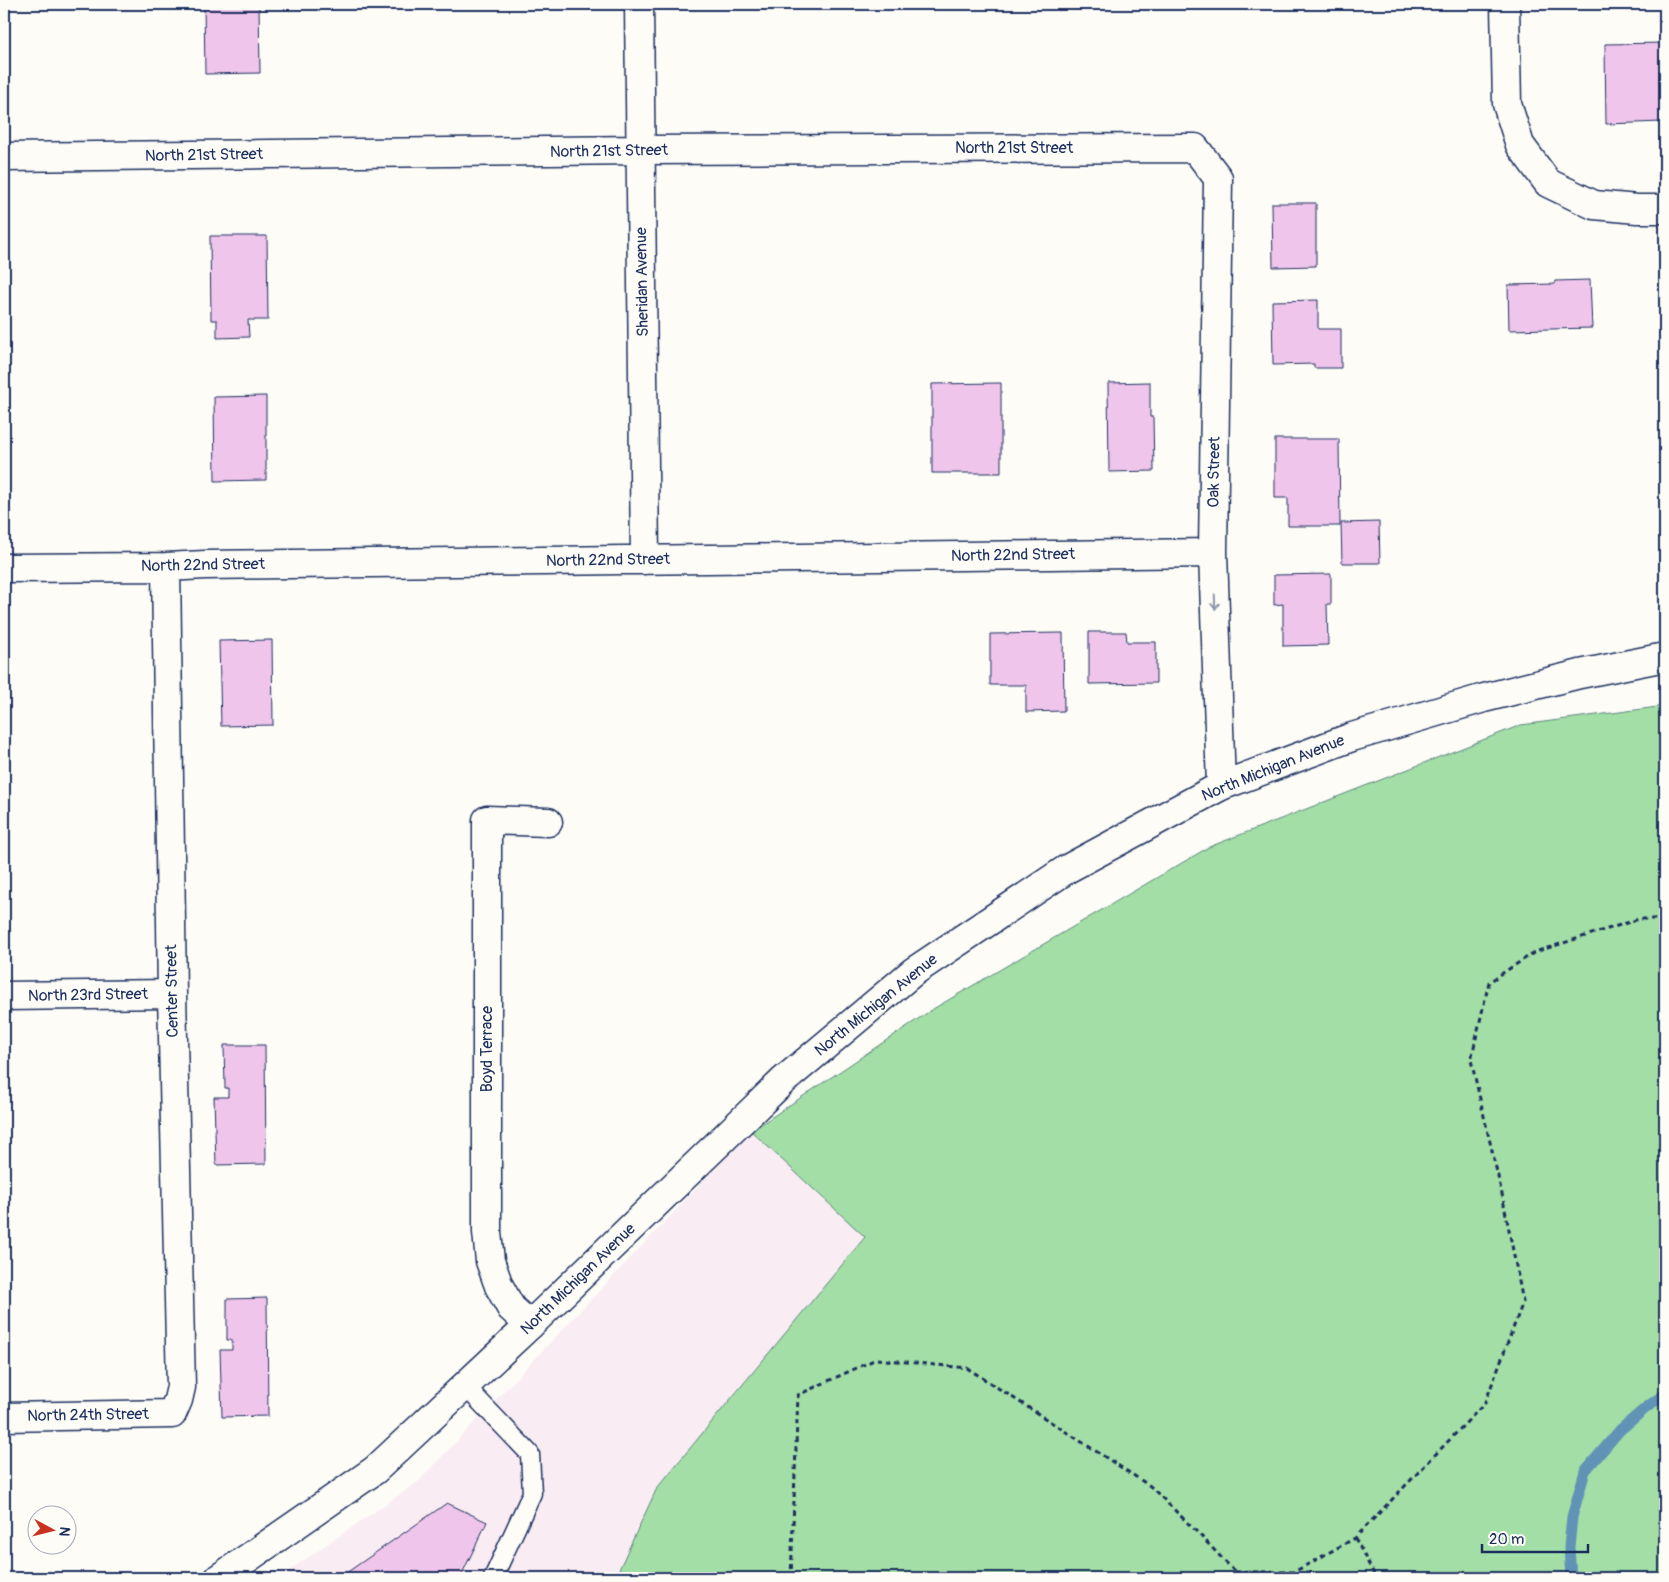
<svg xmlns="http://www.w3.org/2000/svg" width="1669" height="1582" font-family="Pangolin,sans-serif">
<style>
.built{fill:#f9ecf3}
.green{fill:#a2dea5;stroke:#5e8682}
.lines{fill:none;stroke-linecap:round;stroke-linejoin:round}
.stream{stroke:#6193b6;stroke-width:11}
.building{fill:#f0c5eb;stroke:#1b2f5e}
.lane-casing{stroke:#1b2f5e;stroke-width:21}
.street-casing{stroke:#1b2f5e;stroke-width:31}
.secondary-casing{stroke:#1b2f5e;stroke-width:31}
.path{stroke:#1b2f5e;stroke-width:3;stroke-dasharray:5 4;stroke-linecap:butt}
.lane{stroke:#fdfcf7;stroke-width:18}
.street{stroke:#fdfcf7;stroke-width:28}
.secondary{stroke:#fdfcf7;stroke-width:28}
.oneway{stroke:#8c96aa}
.labels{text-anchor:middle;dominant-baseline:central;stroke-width:4;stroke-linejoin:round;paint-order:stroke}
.street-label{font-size:16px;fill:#1b2f5e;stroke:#fdfcf7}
</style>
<rect width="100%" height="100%" fill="#fdfcf7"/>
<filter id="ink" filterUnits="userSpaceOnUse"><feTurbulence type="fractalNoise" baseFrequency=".02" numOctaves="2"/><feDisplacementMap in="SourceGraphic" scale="10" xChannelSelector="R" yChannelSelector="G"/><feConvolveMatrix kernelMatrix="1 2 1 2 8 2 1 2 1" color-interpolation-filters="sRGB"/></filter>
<g filter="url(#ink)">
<path class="built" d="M751,1131L865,1237L657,1488L615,1578H278L418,1482Z"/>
<path class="green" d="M1665,706V1578H615L657,1488L865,1237L751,1131L933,1009L1209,847L1521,725Z"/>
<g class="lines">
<path class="stream" d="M1571,1578L1569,1547L1572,1517L1585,1471L1620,1430L1647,1407L1665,1394"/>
</g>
<path class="building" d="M204,4H259L260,73L205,74Z
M1665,43V86H1662L1663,122L1606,124L1605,44Z
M1272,203H1316V266L1273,267Z
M210,236H267L268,320H248L249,337L217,338V320H211Z
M1590,280L1592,328L1509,330L1508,285L1555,284V281Z
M1318,300V329H1341V368H1314V364L1273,365L1272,301Z
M1150,382V417H1153L1154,471L1109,472L1108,383Z
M1001,383V473H932V384Z
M266,396V480L215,481L214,397Z
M1275,439H1339L1340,526H1288V498H1275Z
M1379,522L1380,563H1342L1341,523Z
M1331,574V604H1327L1328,645L1283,646V604L1274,605V575Z
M1089,632H1126L1127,642H1156V683L1089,684Z
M1063,633L1064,711L1026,712V685H990V634Z
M272,640L273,725L221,726L219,641Z
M224,1045H265L266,1164L216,1165L214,1097H228V1088H225Z
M267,1298L268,1416L222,1417L220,1350H232V1340H227V1299Z
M447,1503L487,1522L460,1578H339Z"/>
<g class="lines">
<defs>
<path id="lane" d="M465,1386L530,1454L532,1493L493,1578"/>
<path id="street" d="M639,4L645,560
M1505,4L1507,104L1520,145L1548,183L1594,205L1637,209H1665
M4,157L641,150L1195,148L1218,178L1213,553L1221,786
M4,568L166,567L205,565L1213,553
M4,996L172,994
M530,1325L511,1308L499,1286L490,1261L487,1232V820L548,822
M4,1417L172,1414L178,1400L181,1387L172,994L166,567"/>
<path id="secondary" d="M219,1578L375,1470L530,1325L783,1081L913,972L1067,869L1221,786L1352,737L1484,698L1580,674L1665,657"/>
</defs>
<use href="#lane" class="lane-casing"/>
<use href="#street" class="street-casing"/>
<use href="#secondary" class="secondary-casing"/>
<path class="path" d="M1355,1538L1376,1578
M1235,1572H1294L1355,1538L1485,1403L1523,1302L1502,1194L1471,1060L1489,982L1535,952L1639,919H1665
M791,1578L798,1395L876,1359L967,1368L1150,1486L1199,1534L1235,1572L1233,1578"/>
<use href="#lane" class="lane"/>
<use href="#street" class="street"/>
<use href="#secondary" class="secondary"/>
</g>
<defs><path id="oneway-shaft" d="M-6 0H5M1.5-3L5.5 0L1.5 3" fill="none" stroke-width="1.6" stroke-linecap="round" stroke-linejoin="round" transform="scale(1.25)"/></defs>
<use class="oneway" href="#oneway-shaft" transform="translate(1215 602) rotate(88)"/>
</g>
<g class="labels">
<g class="street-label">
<text x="1014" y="148">North 21st Street</text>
<text transform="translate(609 151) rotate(-1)">North 21st Street</text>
<text transform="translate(204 155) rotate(-1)">North 21st Street</text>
<text transform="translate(642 282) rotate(-91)">Sheridan Avenue</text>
<text transform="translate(1214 472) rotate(-89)">Oak Street</text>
<text transform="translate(1013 555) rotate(-1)">North 22nd Street</text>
<text transform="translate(608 560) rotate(-1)">North 22nd Street</text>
<text transform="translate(203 565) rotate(-1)">North 22nd Street</text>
<text transform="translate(1273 768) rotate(-22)">North Michigan Avenue</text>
<text transform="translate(172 991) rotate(-91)">Center Street</text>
<text transform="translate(88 995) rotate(-1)">North 23rd Street</text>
<text transform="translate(876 1005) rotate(-39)">North Michigan Avenue</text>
<text transform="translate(487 1049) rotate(-90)">Boyd Terrace</text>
<text transform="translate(578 1279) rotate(-44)">North Michigan Avenue</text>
<text transform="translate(88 1415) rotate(-1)">North 24th Street</text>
</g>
</g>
<rect width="1669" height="1582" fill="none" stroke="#fdfcf7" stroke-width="20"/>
<rect x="10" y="10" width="1649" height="1562" fill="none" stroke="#1b2f5e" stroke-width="2" filter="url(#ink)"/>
<g transform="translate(52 1530) rotate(97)"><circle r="24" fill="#fdfcf7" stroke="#a3aaba"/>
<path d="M0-4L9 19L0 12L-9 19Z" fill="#c8321e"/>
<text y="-8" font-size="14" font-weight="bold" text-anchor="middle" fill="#1b2f5e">N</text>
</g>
<path d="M1482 1544v8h106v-8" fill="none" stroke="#1b2f5e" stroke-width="2.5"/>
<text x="1489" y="1544" font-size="15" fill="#1b2f5e" stroke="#fdfcf7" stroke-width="4" paint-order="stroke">20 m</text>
</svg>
